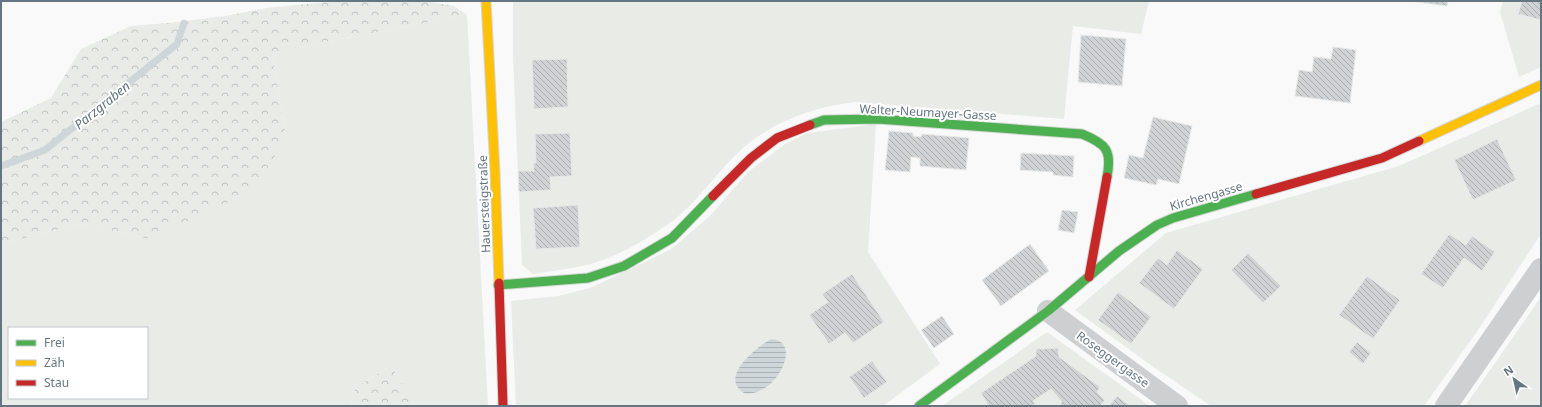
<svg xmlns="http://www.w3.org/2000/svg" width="1542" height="407" font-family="'Noto Sans',sans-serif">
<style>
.green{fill:#e8ebe6;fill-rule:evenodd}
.forest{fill:url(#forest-crowns)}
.water{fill:url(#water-rules)}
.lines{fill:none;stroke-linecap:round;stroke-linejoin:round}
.stream{stroke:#ced6d9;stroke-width:7}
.building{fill:url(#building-back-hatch);stroke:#e8e8e8}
.fast-casing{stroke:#d5d6d7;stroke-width:11}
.slow-casing{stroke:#d5d6d7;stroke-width:11}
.jam-casing{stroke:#d5d6d7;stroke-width:11}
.street{stroke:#cecfd0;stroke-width:22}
.fast{stroke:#4caf50;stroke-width:9}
.slow{stroke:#ffc107;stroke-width:9}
.jam{stroke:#c62828;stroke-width:9}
.labels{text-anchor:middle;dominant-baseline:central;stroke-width:4;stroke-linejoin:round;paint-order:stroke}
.street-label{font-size:12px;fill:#657683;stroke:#fff}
.water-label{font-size:13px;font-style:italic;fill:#60757c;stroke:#fff}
</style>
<defs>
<pattern id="forest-crowns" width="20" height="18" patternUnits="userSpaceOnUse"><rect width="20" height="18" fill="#e8ebe6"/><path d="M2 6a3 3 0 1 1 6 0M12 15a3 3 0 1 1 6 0" fill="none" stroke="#c0c3c0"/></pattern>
<pattern id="water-rules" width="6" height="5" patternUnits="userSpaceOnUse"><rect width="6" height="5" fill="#ced6d9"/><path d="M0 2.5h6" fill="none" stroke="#abb2b5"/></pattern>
<pattern id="building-back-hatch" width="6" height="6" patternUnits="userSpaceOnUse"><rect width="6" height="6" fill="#d0d2d3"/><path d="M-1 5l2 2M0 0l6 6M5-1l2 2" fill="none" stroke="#acafb1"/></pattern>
</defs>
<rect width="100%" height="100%" fill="#f9f9f9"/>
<path class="green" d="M513,1H1149L1141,34L1073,26L1064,119L855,102C814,107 773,121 742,149C719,169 703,195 680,215C655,235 620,256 590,264C571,269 552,271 533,274L522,265L513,56Z
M1503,1H1541V67L1519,77L1500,12Z
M467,15L488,406H417L391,366L356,387L350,406H1V244L80,224L150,239L286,138L273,57L288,49ZM9,328H147V398H9Z
M1541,103V234L1476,333L1424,406H1211L1152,366L1075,310L1166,233L1399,166Z
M876,124L868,252L940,364L883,406H516L511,301L558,296L590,288L670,250L710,216L748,172L785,144L807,133Z
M1541,297V406H1465Z
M1047,332L1150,406H942Z"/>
<path class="forest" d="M338,1L431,2L454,6L467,15L288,49L273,57L286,138L254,190L150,239L80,224L1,244V122L51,98L81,49L131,26L168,23L225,16L266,8Z
M391,366L417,406H350L356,387Z"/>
<path class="water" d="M771,339C805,341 774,399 744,393C718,377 757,347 771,339Z"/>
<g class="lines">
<path class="stream" d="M1,166L45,150L177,44L184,23"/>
</g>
<path class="building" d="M1410,1H1448L1447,6Z
M1522,1H1541V20L1518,14Z
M1081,35L1126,39L1122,86L1078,82Z
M1333,47L1356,50L1350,103L1295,96L1299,70L1312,72L1314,57L1331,59Z
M567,59L568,107L534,109L532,60Z
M1153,117L1192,126L1179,184L1158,179L1156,185L1124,178L1129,155L1143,158Z
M889,131L913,133V136L921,137L922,134L969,138L966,170L920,166V158L911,157L910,172L885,170Z
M570,133L572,176L550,177L551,190L519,192L518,171H534L533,163H536L535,134Z
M1497,139L1516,180L1473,200L1454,160Z
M1021,153L1074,156L1073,177L1053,175V172L1020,170Z
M578,205L580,247L536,249L533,208Z
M1062,210L1078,212L1074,233L1058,230Z
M1449,234L1466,245L1472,236L1495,252L1482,271L1464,258L1443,288L1421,274Z
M1030,244L1049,271L1001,306L982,280Z
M1177,250L1203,269L1174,309L1139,283L1158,258L1167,265Z
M1248,253L1281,286L1263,303L1231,270Z
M852,274L884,322L853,343L845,333L829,344L809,315L828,302L822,294Z
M1367,276L1400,300L1373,339L1339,315Z
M1118,292L1151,317L1131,344L1098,320Z
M942,316L954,334L934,348L921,330Z
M1357,342L1371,353L1363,364L1349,352Z
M1058,348L1059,357L1100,387L1097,392L1105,400L1100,406H1062L1060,404L1062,402L1051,389L1033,401L1035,404L1032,406H989L981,393L1036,356V349Z
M872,361L887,382L864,398L849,377Z
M1117,396L1130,406H1109Z"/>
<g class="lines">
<defs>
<path id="fast" d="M810,125L824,120L878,119L1082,134C1107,144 1112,151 1107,177
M498,285L588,278L624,266L672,238L713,196
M919,406L1048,311L1119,251L1157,225L1173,218L1256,194"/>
<path id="slow" d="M486,1L495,172L499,283
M1419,141L1541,85"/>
<path id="jam" d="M1256,194L1382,158L1419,141
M713,196L751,158L777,138L810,125
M1089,277L1107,177
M499,283L503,406"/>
</defs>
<use href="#fast" class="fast-casing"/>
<use href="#slow" class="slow-casing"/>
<use href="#jam" class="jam-casing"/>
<path class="street" d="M1048,311L1177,406
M1446,406L1541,269"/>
<use href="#fast" class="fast"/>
<use href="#slow" class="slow"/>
<use href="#jam" class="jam"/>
</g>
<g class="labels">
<g class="street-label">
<text transform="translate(928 112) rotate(3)">Walter-Neumayer-Gasse</text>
<text transform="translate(1206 196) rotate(-16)">Kirchengasse</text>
<text transform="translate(484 204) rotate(-92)">Hauersteigstraße</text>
<text transform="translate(1113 359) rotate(36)">Roseggergasse</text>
</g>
<g class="water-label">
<text transform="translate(102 105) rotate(-39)">Parzgraben</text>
</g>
</g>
<rect width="1542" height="407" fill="none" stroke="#657683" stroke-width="4"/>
<rect x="8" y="327" width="140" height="72" fill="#ffffff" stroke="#c1c8cd"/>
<rect x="16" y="340" width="20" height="6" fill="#4caf50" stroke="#c1c8cd"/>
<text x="44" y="347" font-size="12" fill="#657683">Frei</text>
<rect x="16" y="360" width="20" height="6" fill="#ffc107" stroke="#c1c8cd"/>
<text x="44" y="367" font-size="12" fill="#657683">Zäh</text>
<rect x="16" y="380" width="20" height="6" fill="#c62828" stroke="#c1c8cd"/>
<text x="44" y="387" font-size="12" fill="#657683">Stau</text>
<g transform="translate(1514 379) rotate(326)" stroke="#ffffff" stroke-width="3" paint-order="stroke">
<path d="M0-3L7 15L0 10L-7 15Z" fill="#657683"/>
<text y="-6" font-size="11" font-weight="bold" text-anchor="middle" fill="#657683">N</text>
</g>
</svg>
